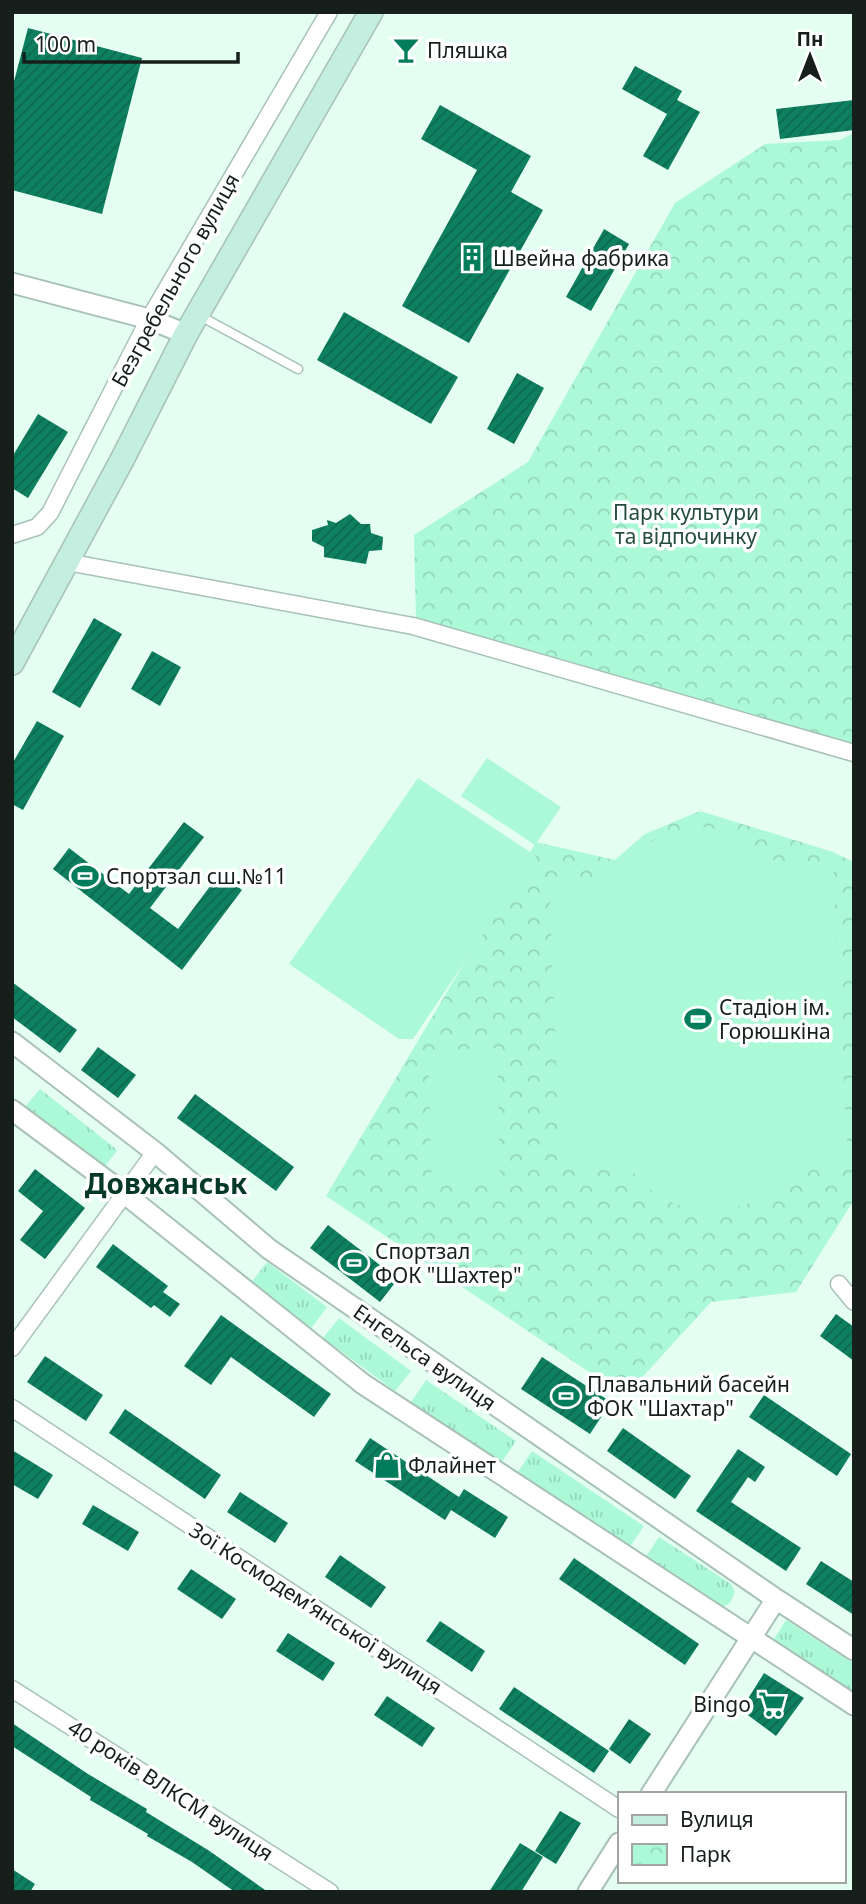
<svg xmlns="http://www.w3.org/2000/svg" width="866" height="1904" font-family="'Noto Sans',sans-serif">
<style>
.grass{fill:url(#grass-tufts)}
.park{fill:url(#park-crowns)}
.pitch{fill:#acf9d8}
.building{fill:url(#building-hatch)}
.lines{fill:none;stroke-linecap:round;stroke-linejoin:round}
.service-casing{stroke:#a8c1b6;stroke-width:11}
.minor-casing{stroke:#a8c1b6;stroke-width:19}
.tertiary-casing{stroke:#a8c1b6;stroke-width:23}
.secondary-casing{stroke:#a8c1b6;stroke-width:26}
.service{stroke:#fff;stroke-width:8}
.minor{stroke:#fff;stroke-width:16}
.tertiary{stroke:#fff;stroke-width:19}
.secondary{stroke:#c4eee0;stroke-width:23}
.labels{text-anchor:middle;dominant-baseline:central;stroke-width:7;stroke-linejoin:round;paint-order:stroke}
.poi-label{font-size:21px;fill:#161f1b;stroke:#fff;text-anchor:start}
.street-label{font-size:21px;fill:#161f1b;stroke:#fff}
.park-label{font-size:21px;fill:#234c3c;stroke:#fff}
.district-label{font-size:28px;font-weight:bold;fill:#043828;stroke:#fff}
</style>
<defs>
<pattern id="grass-tufts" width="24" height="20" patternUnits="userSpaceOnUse" patternTransform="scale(1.75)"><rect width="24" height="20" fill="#acf9d8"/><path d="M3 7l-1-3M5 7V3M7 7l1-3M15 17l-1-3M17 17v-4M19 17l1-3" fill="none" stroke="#93d5b9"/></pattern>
<pattern id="park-crowns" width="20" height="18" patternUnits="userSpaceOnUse" patternTransform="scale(1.75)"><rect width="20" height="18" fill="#acf9d8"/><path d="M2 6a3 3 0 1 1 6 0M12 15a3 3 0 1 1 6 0" fill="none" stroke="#93d5b9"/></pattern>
<pattern id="building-hatch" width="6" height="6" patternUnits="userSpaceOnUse" patternTransform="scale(1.75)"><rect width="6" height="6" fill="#0e805f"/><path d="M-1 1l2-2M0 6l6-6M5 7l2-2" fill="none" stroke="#0d684e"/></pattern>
</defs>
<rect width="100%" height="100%" fill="#e4fff2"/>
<path class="grass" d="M40,1089L115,1148L117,1151L105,1166H101L23,1109Z
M267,1262L327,1307L310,1330L250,1284Z
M339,1318L411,1371L395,1391L323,1338Z
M426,1380L516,1441L501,1463L411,1402Z
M532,1451L644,1526L629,1548L517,1473Z
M659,1537L731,1584L735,1592L730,1603L721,1608L645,1558Z
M786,1620L854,1664V1695L772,1642Z"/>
<path class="park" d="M854,133V750L416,622L414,535L528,462L675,203L765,144L840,140Z
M700,811L833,852L854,862V1200L796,1292L711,1302L625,1396L326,1196L536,842L615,860L645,834Z"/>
<path class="pitch" d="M487,758L561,807L535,845L461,796Z
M418,778L536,856L413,1039H399L289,964Z
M699,827C734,828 760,846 785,870L833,863L848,1162L797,1160C791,1168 785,1180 778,1186C744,1215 693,1219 656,1194C646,1188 637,1176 629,1168L560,1167L549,876L612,878C635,848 661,831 699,827Z
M497,1048L500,1182L432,1184L428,1050Z"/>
<path class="building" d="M28,28L142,58L102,214L12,190V89Z
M635,66L682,91L677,100L700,112L668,170L643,156L667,114L622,89Z
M854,100V130L780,139L776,109Z
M440,105L531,156L511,192L543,210L469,343L402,306L477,170L421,139Z
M604,229L629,244L591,311L566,297Z
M344,312L458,377L431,424L317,360Z
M517,373L544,388L514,444L487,429Z
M38,414L68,432L28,498L12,488V457Z
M350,514L361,524H370L371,533L383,537L382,550L369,551L366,564L324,557V547L312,541V530L328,525L327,520L336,523Z
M94,618L122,634L80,708L52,692Z
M152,651L181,667L160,706L131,689Z
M37,721L64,736L23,810L12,804V764Z
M184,822L204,837L150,908L178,929L220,873L242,890L182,970L53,869L69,848L129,894Z
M12,982L77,1030L60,1053L12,1017Z
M98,1047L136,1075L118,1098L81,1070Z
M195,1094L294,1167L276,1191L177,1118Z
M35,1169L85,1208L45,1259L20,1240L43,1211L18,1191Z
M328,1225L398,1279L380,1302L310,1248Z
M113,1244L168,1286L163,1292L180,1304L170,1317L154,1305L151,1308L96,1267Z
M836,1314L854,1327V1361L820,1336Z
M221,1315L331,1394L314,1417L231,1357L211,1385L184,1366Z
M45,1356L103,1395L86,1421L27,1382Z
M542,1357L611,1402L590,1434L521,1389Z
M764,1395L851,1454L837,1476L749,1417Z
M125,1409L221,1475L205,1499L109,1433Z
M623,1428L691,1476L675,1499L607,1451Z
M370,1438L459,1497L464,1489L508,1517L495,1538L451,1510L445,1520L355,1461Z
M738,1449L765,1467L755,1482L748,1477L731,1502L801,1548L786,1571L696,1511Z
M12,1450L53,1475L38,1499L12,1484Z
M240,1492L288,1523L275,1543L227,1512Z
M93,1505L139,1532L128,1551L82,1524Z
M340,1555L386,1587L371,1608L325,1577Z
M574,1558L699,1644L685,1665L559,1579Z
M821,1561L854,1582V1615L806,1584Z
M191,1569L236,1599L222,1619L177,1589Z
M440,1621L485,1651L472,1672L426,1641Z
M288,1633L335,1663L323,1681L276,1651Z
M764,1673L804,1698L776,1736L741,1710Z
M514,1687L609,1751L594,1773L499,1709Z
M387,1696L435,1728L422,1747L374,1715Z
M629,1719L651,1734L630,1764L609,1749Z
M12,1723L88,1774L147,1809L146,1812L208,1850L268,1892H235L192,1862L147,1836L148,1834L90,1800L91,1797L12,1746Z
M560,1811L581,1823L556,1864L535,1851Z
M520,1843L543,1857L521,1892H489Z
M12,1869L35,1884L30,1892H12Z"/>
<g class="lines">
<defs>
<path id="service" d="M200,316L298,369"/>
<path id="minor" d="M12,535L37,527L50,513L149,319L329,12
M67,562L413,626L854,753
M839,1284L854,1302
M12,1348L155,1152
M12,1408L619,1809
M12,1689L330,1892"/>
<path id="tertiary" d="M12,283L149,319L186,334
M12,1042L155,1152L269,1249L776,1599L854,1650
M12,1110L125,1194L363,1384L854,1705
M651,1794L776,1599
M588,1892L619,1843"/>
<path id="secondary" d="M12,663L122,460L186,334L371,12"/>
</defs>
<use href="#service" class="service-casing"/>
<use href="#minor" class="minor-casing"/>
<use href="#tertiary" class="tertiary-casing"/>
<use href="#secondary" class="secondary-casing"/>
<use href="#service" class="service"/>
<use href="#minor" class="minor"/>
<use href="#tertiary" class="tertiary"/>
<use href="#secondary" class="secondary"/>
</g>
<defs>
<symbol id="bar-bare" viewBox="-9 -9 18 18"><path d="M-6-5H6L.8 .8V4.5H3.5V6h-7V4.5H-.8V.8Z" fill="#017d5c" stroke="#fff" stroke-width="2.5" paint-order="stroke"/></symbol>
<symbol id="building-bare" viewBox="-9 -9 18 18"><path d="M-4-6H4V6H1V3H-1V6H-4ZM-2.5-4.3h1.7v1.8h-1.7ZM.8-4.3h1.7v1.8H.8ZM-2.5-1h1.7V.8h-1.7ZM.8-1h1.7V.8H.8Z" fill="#017d5c" stroke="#fff" stroke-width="2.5" paint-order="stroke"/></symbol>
<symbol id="stadium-bare" viewBox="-9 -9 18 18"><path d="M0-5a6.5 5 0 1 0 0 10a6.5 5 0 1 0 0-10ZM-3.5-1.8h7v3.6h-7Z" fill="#017d5c" stroke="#fff" stroke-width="2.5" paint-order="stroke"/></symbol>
<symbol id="shop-bare" viewBox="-9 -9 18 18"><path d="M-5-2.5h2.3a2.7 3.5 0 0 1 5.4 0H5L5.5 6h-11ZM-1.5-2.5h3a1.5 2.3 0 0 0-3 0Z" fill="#017d5c" stroke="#fff" stroke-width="2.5" paint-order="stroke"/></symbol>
<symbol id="supermarket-bare" viewBox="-9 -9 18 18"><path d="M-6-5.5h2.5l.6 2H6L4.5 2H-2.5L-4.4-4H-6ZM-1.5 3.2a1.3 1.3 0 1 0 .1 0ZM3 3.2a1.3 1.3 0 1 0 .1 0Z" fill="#017d5c" stroke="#fff" stroke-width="2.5" paint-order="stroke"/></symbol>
</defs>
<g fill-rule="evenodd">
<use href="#bar-bare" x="387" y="31" width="38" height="38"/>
<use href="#building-bare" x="453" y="239" width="38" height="38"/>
<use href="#stadium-bare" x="66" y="857" width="38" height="38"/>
<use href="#stadium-bare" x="679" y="1000" width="38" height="38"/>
<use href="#stadium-bare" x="335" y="1244" width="38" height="38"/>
<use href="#stadium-bare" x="547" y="1377" width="38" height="38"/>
<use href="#shop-bare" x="368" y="1446" width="38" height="38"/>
<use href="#supermarket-bare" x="753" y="1685" width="38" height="38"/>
</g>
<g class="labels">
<g class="poi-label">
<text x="427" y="50">Пляшка</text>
<text x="493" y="258">Швейна фабрика</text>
<text x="106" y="876">Спортзал сш.№11</text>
<text x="719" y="1007">Стадіон ім.<tspan x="719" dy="24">Горюшкіна</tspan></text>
<text x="375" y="1251">Спортзал<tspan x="375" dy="24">ФОК "Шахтер"</tspan></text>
<text x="587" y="1384">Плавальний басейн<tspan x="587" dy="24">ФОК "Шахтар"</tspan></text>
<text x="408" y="1465">Флайнет</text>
<text x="751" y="1704" text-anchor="end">Bingo</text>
</g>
<g class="street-label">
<text transform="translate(175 280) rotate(-61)">Безгребельного вулиця</text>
<text transform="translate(425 1357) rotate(35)">Енгельса вулиця</text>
<text transform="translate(316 1608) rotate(33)">Зої Космодем’янської вулиця</text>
<text transform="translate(171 1790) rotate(33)">40 років ВЛКСМ вулиця</text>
</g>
<g class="park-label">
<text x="686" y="512">Парк культури<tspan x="686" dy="24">та відпочинку</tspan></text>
</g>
<g class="district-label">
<text x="166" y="1183">Довжанськ</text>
</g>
</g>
<rect width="866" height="1904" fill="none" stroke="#161f1b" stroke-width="28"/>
<rect x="618" y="1792" width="228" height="91" fill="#ffffff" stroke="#a2a5a4" stroke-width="2"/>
<rect x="632" y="1815" width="35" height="10" fill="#c4eee0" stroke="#a2a5a4" stroke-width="2"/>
<text x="680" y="1827" font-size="21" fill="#161f1b">Вулиця</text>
<rect x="632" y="1844" width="35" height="21" fill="url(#park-crowns)" stroke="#a2a5a4" stroke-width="2"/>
<text x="680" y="1862" font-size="21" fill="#161f1b">Парк</text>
<g transform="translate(810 56)" stroke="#ffffff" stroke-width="5" paint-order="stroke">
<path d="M0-5L12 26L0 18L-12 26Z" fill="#161f1b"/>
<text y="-10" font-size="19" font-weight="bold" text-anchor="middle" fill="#161f1b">Пн</text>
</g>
<path d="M24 52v10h214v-10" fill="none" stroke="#161f1b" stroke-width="3.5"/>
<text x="35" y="52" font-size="21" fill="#161f1b" stroke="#ffffff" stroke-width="5" paint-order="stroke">100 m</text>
</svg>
